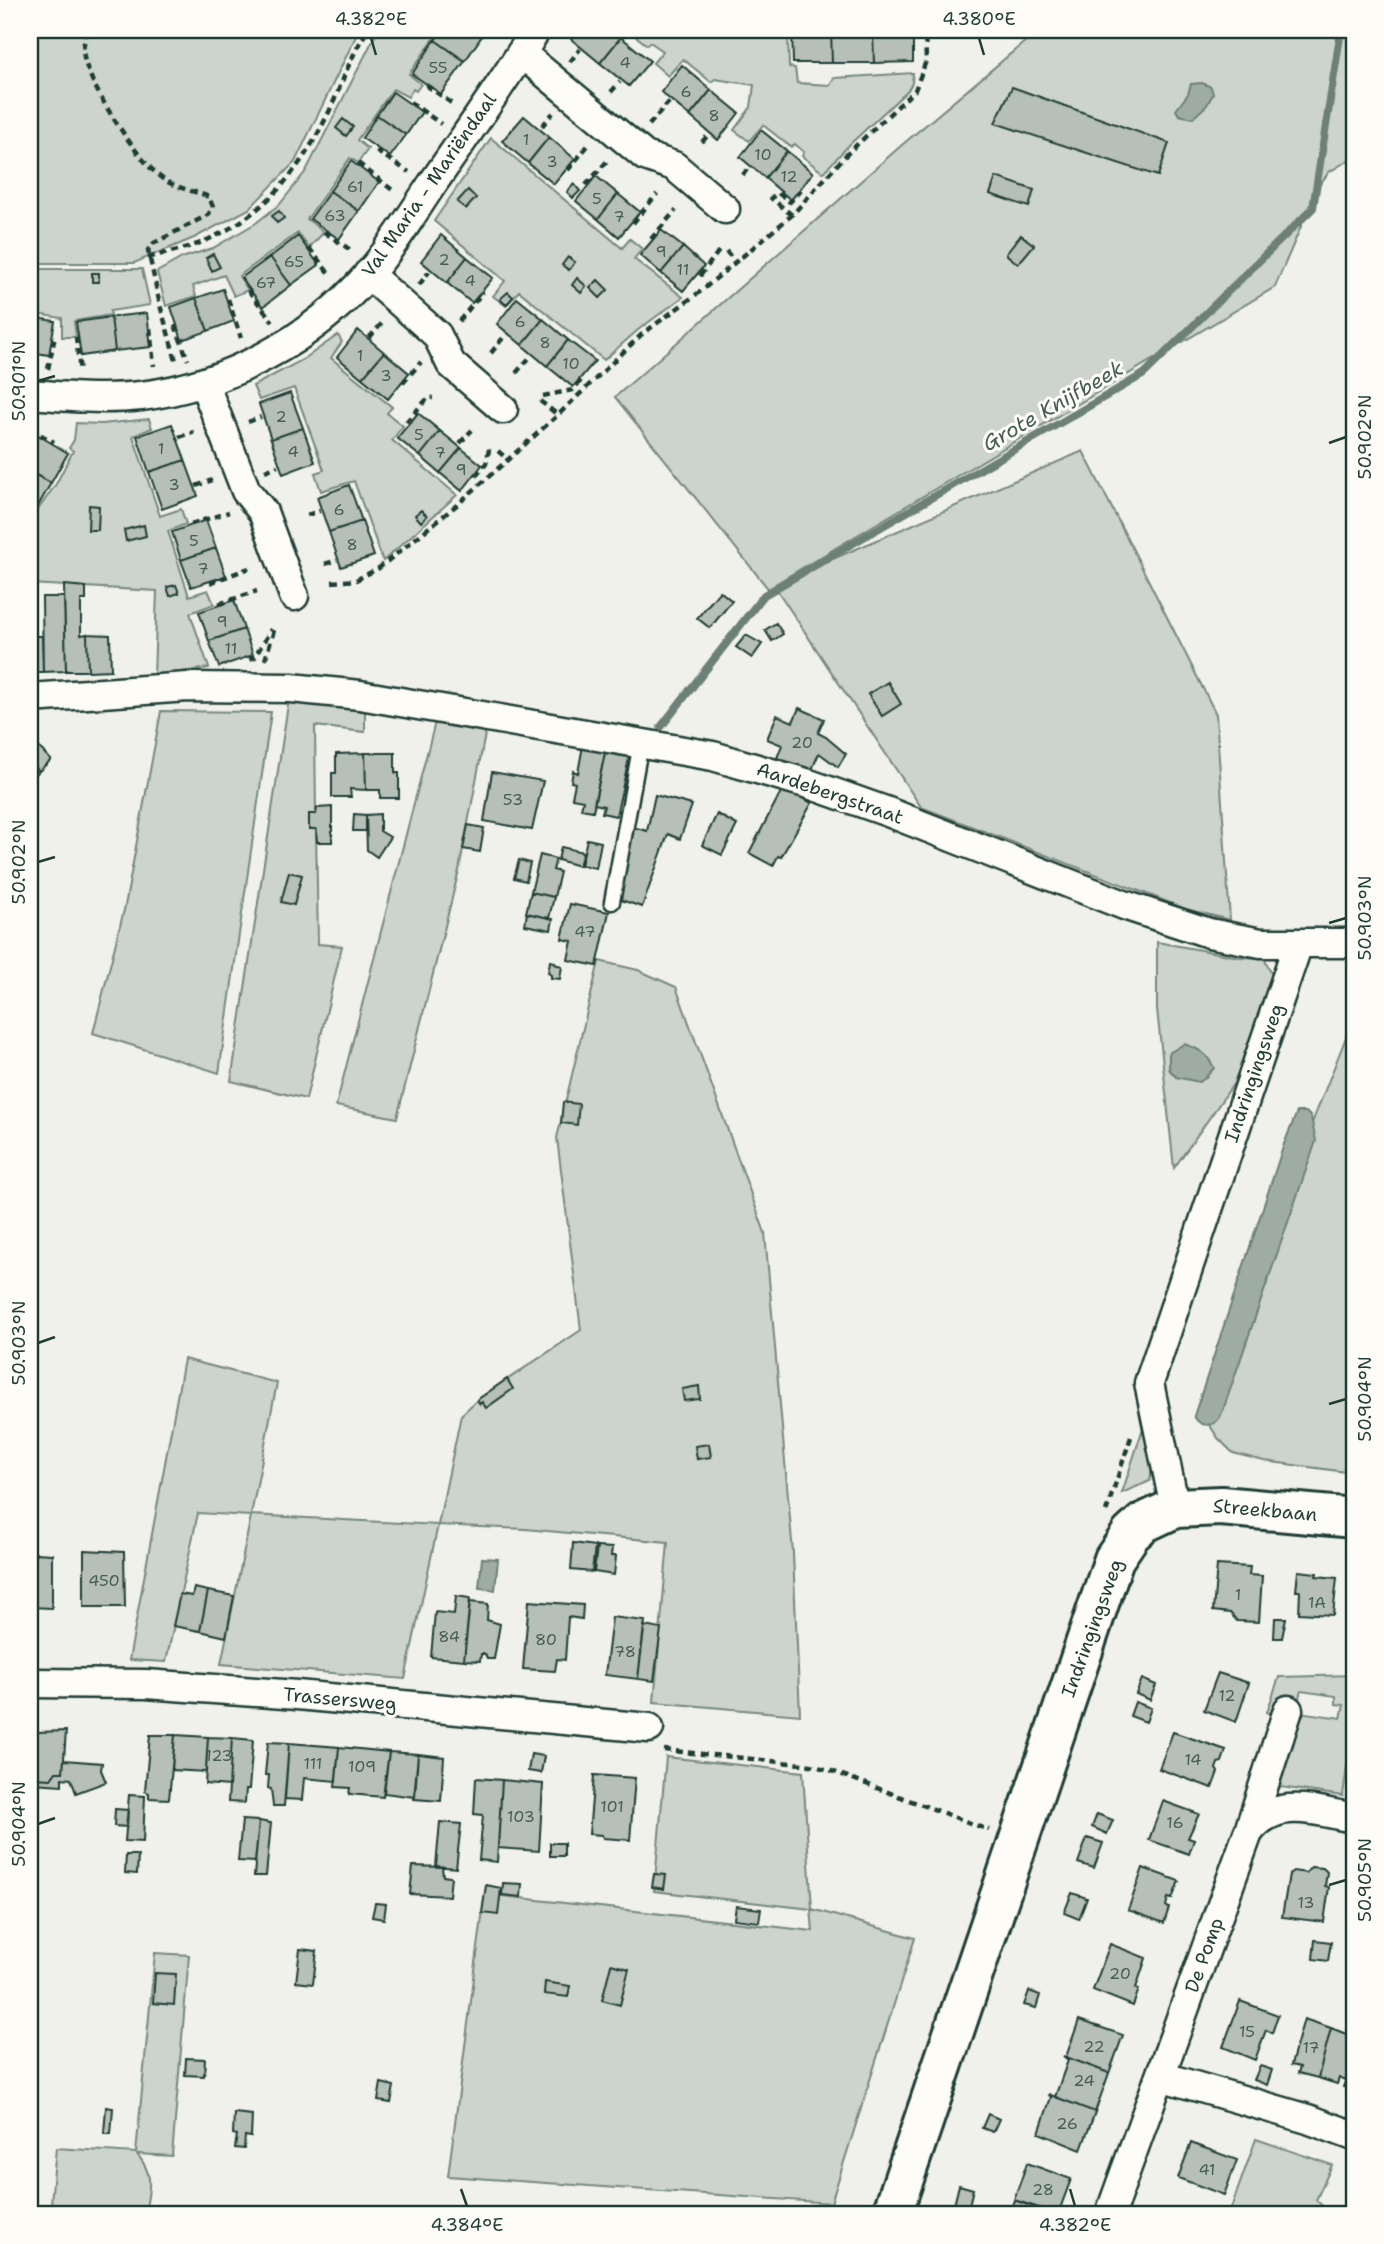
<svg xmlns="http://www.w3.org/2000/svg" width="1384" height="2244" font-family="'Shantell Sans',sans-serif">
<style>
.green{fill:#cdd3cd;stroke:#768880;stroke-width:2}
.water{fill:#9faca4;stroke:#6c8077;stroke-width:2}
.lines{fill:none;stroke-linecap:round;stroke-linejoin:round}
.stream{stroke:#6c8077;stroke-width:8}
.building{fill:#b6bfb8;stroke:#1f3d34;stroke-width:2}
.lane-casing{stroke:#1f3d34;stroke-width:19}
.street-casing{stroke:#1f3d34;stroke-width:33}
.secondary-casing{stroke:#1f3d34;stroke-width:44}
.path{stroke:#1f3d34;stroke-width:4.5;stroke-dasharray:7 5;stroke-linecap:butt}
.lane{stroke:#fdfcf7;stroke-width:14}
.street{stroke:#fdfcf7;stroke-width:28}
.secondary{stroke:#fdfcf7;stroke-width:38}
.ticks{fill:none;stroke:#1f3d34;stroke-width:2.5}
.labels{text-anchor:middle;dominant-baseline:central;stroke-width:6;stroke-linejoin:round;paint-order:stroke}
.number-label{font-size:16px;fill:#455e55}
.street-label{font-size:19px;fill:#1f3d34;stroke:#fdfcf7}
.water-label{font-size:21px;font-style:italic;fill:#455e56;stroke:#fdfcf7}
.neatline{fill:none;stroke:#1f3d34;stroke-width:2.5}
.ticks-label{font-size:18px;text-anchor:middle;fill:#1f3d34}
</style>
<rect width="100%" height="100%" fill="#f0f1eb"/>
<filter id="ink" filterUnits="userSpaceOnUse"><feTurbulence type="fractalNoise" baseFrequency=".0143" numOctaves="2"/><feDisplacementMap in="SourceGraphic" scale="14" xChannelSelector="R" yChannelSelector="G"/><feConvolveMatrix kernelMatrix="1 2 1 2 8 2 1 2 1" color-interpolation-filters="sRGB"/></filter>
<g filter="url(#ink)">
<path class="green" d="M30,30H359L295,162L249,209L194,238L134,263H30Z
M378,30H440L409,74L421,84L416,91L413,89L408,97L393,89L357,140L368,149L358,163L350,158L307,219L324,232L309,248L298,233L239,276L248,290L234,296L224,275L193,286L196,296L166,306L157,272L182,258L213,248L256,223L280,204L306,171Z
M628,30H767L788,32L789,67L795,68L797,83L830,85L834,78L913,73L912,83L908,90L849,145L823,173L802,156L804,152L795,144L791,147L763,125L749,141L734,130L751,107L754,85L715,79L711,82L683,59L668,76L653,63L663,51L650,42L647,45Z
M1039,30H1354V157L1329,172L1318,187L1275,287L775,584L1083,451L1216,714L1230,920L1186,909L921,807L775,587L770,591L615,397L903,144Z
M491,138L622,248L630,239L642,249L634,259L683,297L638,330L604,360L519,291L506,306L493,296L505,281L434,221Z
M30,269H142L150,305L110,311L111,315L74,321L76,337H62V318L30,313Z
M338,335L342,342L331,358L392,407L387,413L403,426L392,440L457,495L383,561L354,481L321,491L315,473L324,470L294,388L259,400L253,386L304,359Z
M149,419L152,428L133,436L160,516L181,509L186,524L168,531L189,596L208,590L214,604L190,613L209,668L154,676L157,591L30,584V521L56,484L73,451L69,448L74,440L76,423L102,424Z
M289,698L301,700V704L317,703L365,711V732L315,726L316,814L309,815V829H316L318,944L342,946L306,1099L231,1081Z
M161,711L271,712L219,1073L93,1033L125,906Z
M435,722L486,729L459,870L397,1118L336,1106Z
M1157,942L1239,957L1264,958L1273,977L1234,1083L1174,1168L1157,1009Z
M599,961L638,970L676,987L765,1233L793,1553L800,1715L654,1702L668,1542L525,1529L438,1525L405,1679L221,1664L251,1516L198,1513L166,1662L129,1660L184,1359L277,1383L251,1515L438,1525L461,1415L477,1400L581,1330L557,1138Z
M1354,1017V1473L1264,1461L1233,1453L1218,1438L1205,1418L1204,1395Z
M1145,1422L1153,1461L1150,1481L1122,1493Z
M1354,1675V1716L1343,1796L1273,1786L1299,1712L1341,1718L1344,1705L1336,1704V1696L1302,1691L1294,1711L1279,1716L1267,1712L1279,1677Z
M666,1757L803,1772L812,1909L915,1938L831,2203L448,2176L485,1894L813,1931L811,1909L654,1891Z
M155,1953L189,1955L172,2156L137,2154C155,2176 149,2188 145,2214H50L56,2148L136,2153Z
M1256,2139L1332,2165L1316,2200L1331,2214H1229Z"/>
<path class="water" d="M1202,83L1211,87L1213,94L1207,105L1193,118L1179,115L1176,110L1188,94L1191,84Z
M1184,1044C1199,1049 1207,1053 1214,1068L1204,1079L1199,1082L1176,1077L1169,1069V1053Z
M1297,1112H1306L1311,1117L1316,1141L1222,1413C1217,1427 1201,1429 1194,1416L1284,1144Z
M482,1558L498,1559L495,1590L479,1588Z"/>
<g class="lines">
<path class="stream" d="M661,727L764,595L1144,374L1313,208L1341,30"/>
</g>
<path class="building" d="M443,30H486L465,61L435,40Z
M578,30H612L621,37L600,63L571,39Z
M792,30H831L832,63H793Z
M831,30H873L874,63H832Z
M873,30H913V62L874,63Z
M621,37L650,61L629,86L600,63Z
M435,40L465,61L441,94L412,74Z
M682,65L711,90L690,116L661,92Z
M1012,87L1169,143L1158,176L995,123Z
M711,90L739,113L718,140L690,116Z
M393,92L422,112L406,135L377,115Z
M377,115L406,135L390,157L362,138Z
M524,116L549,137L528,163L502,141Z
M343,119L353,127L346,136L336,128Z
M761,130L787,151L765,178L740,157Z
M549,137L575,159L554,184L528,163Z
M787,151L813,173L791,200L765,178Z
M351,161L379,182L359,211L330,191Z
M596,176L618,194L598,219L576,201Z
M996,177L1034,190L1029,207L990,194Z
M574,184L580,191L573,198L567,192Z
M468,190L476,198L466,209L457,202Z
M330,191L359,211L339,239L310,219Z
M618,194L640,212L619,237L598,219Z
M279,211L284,218L277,223L272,216Z
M661,230L683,247L661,273L640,255Z
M441,235L467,257L447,283L421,261Z
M1021,235L1034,245L1018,264L1006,254Z
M298,236L319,265L291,285L270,257Z
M683,247L704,266L683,291L661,273Z
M213,254L220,267L212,271L206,258Z
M270,257L291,285L263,307L241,278Z
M467,257L493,278L472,303L447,283Z
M568,257L575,262L569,270L562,265Z
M92,273H99V282H92Z
M577,278L586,286L581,293L572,285Z
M598,280L608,290L600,298L590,288Z
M223,289L234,321L208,331L196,298Z
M508,292L513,297L506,305L500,299Z
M196,298L208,331L182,340L171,307Z
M517,298L543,319L522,345L497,324Z
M30,303L35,304L33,314L30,313Z
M147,313L151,347L115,351L111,317Z
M30,317L55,321L49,355L30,352Z
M111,317L115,351L81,356L76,322Z
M543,319L568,340L547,366L522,345Z
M358,330L384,352L362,378L337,357Z
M568,340L595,361L573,387L547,366Z
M384,352L409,373L388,399L362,378Z
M290,393L303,428L271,439L259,404Z
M418,413L440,431L420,456L397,438Z
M172,424L185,460L149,472L137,436Z
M303,428L315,462L283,474L271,439Z
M440,431L461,448L440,473L420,456Z
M38,435L68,453L51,483L30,472V450Z
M461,448L482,465L462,491L440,473Z
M185,460L198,496L162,509L149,472Z
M30,472L51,483L33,515L30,513Z
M349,485L362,521L329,532L317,497Z
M89,505L99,506L98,530H88Z
M421,510L427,516L421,522L415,515Z
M206,520L216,548L181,560L172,532Z
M362,521L374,556L341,567L329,532Z
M144,525L146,536L126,541L124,530Z
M216,548L226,576L191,587L181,560Z
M64,585L86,587V600H81V635L87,634L88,671H66Z
M176,585L179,593L170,596L167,587Z
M720,591L732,601L710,628L697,618Z
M42,597H64L66,671L43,672Z
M234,600L244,629L209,641L199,612Z
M776,623L783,634L772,641L765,630Z
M244,629L253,655L219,667L209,641Z
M87,634L110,635L111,670L88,671Z
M746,635L762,644L752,658L736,647Z
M30,636H42L43,672H30Z
M888,682L901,704L882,716L868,694Z
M799,708L824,719L818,733L826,737L846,754L838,767L819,753L811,772L777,758L782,745L767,739L777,715L793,722Z
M30,738L51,760L39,771L30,762Z
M583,745L606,748L593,811L581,809L583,800L572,798L575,783L571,782L573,771L578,773Z
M606,748L630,754L616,816L602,813L604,806L594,804Z
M365,753H395V773H399V798H380V790H366Z
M365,753L366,790L350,789L351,797H332V773H336V754Z
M30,762L39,771L30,780Z
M492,772L543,781L532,830L484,821Z
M783,788L812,803L781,857L778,856L773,866L749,853Z
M655,795L692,805L680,839L668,834L642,907L618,899L619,888L633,827L647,831Z
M332,807V842H317L316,829H309V814H316L317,808Z
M354,814L366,815V831H353Z
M380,814V831L390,837L377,857L367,850L366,815Z
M717,814L737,825L722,855L702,845Z
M468,825L484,828L480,852L463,849Z
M587,839L601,842L596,868L581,865Z
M561,847L583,852L579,866L558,860Z
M540,855L556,859L553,870L560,872L554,897L531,892Z
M519,860L530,863L526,881L514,878Z
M289,872L302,875L294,905L281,902Z
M531,892L554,897L549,918L526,913Z
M570,904L609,912L597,966L568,960L572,941L562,939Z
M527,913L553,919L551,930L525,925Z
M550,961L555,962L554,964L562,966L560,979L551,978V975L548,973Z
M563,1102L579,1104L577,1125L561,1123Z
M507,1379L513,1389L486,1408L482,1402L480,1404L477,1400Z
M699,1386L700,1399L684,1401L682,1389Z
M709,1444L711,1457L697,1459L695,1446Z
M573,1543L595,1546L592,1572L571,1570Z
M597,1547L612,1548L611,1556H616L614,1575L594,1572Z
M84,1550L124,1552L125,1607H84Z
M35,1553L52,1554V1608L30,1607V1556H35Z
M1217,1565L1250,1567L1249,1575L1262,1576L1259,1622L1237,1621L1230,1613L1213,1611Z
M1298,1571L1317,1573L1316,1576L1337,1578L1333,1615L1299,1613L1300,1591H1296Z
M194,1588L208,1591L200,1631L173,1626L180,1594L192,1596Z
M208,1591L234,1596L226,1637L200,1631Z
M456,1596L470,1598L464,1660L431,1657L435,1612L454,1614Z
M529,1601L583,1605L582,1619L568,1617L565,1660L557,1659L555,1671L523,1669Z
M470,1602L488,1604L487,1620L500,1624L494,1659H487L485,1654H481L480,1661L464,1660Z
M612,1617L645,1621L638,1679L605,1675Z
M1275,1618H1286L1282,1638H1274Z
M644,1626L661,1629L654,1681L638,1679Z
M1218,1673L1249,1683L1236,1722L1204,1710Z
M1142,1679L1156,1685L1150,1700L1136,1694Z
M1135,1702L1151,1708L1146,1722L1130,1716Z
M66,1731L63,1772H56L51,1779L34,1778L37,1732Z
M30,1732H37L33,1783H30Z
M1173,1732L1226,1750L1222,1762L1218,1763L1216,1769L1218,1772L1212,1788L1159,1769Z
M150,1735H175L169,1799L149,1798V1793L145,1791Z
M175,1735L208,1737L206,1772L172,1770Z
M208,1737L232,1738L229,1786L205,1784Z
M232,1738L253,1740L249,1789H246L245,1803L228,1802Z
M268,1742L289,1743L284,1806H273L271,1789L268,1788L269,1775H265Z
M289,1743L339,1747L336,1781L304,1778L302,1800L285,1799Z
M339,1747L389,1752L383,1797L349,1794L350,1788L335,1787Z
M389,1752L418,1754L415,1797L384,1793Z
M418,1754L444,1757L441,1801L414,1799Z
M531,1754L544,1756L541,1773L528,1771Z
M1349,1757H1354V1772L1347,1771Z
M64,1760L102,1763L101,1770L106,1782L76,1793L71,1779L62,1778V1785L33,1783L34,1778L51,1779L56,1772H63Z
M594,1775L635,1778L630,1840L603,1838L602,1835L589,1834Z
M476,1778L502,1780L497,1862L479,1860L483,1815L474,1814Z
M502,1780L543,1784L539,1851L498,1848Z
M129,1795L145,1796L143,1842L125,1841Z
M1163,1801L1199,1814L1188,1838L1194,1840L1189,1854L1149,1840Z
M115,1809L128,1810L127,1827L114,1826Z
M1097,1814L1113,1820L1107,1834L1092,1827Z
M242,1820L259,1821L255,1862L238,1861Z
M259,1821L271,1823L266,1876H254Z
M440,1822L461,1824L456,1868L436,1866Z
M1087,1838L1103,1843L1094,1868L1078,1863Z
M550,1843H564V1856H550Z
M126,1855H138L137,1874L125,1873Z
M413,1866L442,1867L443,1876L451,1877L449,1896L410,1894Z
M1311,1867L1323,1868L1327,1872L1325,1886L1329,1887L1324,1922L1282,1917L1289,1874L1293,1871L1306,1873Z
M1143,1868L1179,1881L1172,1899L1168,1898L1166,1906L1169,1908L1164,1923L1128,1910Z
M654,1874L666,1875L664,1889L652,1887Z
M503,1883L522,1884L521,1897L502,1895Z
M486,1885L501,1888L498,1915L482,1913Z
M1072,1893L1087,1898L1079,1919L1064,1913Z
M375,1903L386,1904L384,1919L372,1917Z
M736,1906L761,1909L759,1922L734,1919Z
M1315,1940L1331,1942L1328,1961L1313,1959Z
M1110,1944L1146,1958L1136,1988L1139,1989L1133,2006L1093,1990Z
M300,1949L317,1951L313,1984L296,1982Z
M611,1964L629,1969L620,2005L602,2000Z
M155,1973L176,1974L174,2005L153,2003Z
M545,1982L570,1986L568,1997L544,1994Z
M1029,1991L1040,1995L1036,2008L1024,2005Z
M1240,2001L1278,2015L1272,2033L1266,2030L1255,2060L1223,2047Z
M1304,2019L1331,2028L1318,2078L1298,2073L1300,2067L1291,2065Z
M1079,2020L1123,2035L1109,2073L1066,2057Z
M1331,2028L1354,2037V2062L1346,2081L1339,2078L1337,2084L1318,2078Z
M1063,2056L1109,2073L1095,2112L1055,2097L1068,2060Z
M186,2058L205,2059L204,2076L185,2075Z
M1354,2062V2091L1343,2087Z
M1260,2066L1272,2070L1267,2085L1254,2080Z
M381,2083L394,2086L391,2103L378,2101Z
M1048,2094L1095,2112L1081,2150L1039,2133L1051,2097Z
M106,2107L113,2108L111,2134H104Z
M234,2113L252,2115L251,2137L245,2136L244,2149L235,2148L237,2135L233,2134Z
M988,2114L999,2119L993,2132L982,2128Z
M1191,2143L1237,2160L1224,2195L1178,2178Z
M1027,2163L1071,2179L1058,2214L1014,2200Z
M959,2185L973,2189L968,2209L954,2205Z
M1014,2200L1053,2214H1009Z"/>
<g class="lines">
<defs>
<path id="lane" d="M612,902L641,743"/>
<path id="street" d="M521,53L645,156L674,166L725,209
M368,274L437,335L451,364L503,409
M204,383L246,491L263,512L294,596
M30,394C67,397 104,400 141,396C227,385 310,341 367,276C393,247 413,212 435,180C469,131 504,81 536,30
M30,698L188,687L291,688L360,695L713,756L809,784L888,812L1124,905L1209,933L1261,943H1354
M1175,1508L1149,1383L1298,944
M30,1683L146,1684L297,1695L649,1728
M1249,1831L1288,1710
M1160,2076L1308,2119L1354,2136
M1110,2214L1248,1833C1275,1795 1315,1811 1354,1818"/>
<path id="secondary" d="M892,2214L1114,1559L1131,1534L1143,1523L1175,1508L1221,1506L1354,1518"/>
</defs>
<use href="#lane" class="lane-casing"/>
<use href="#street" class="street-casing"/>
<use href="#secondary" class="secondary-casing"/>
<path class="path" d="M87,30C85,39 82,47 84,57C89,86 136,157 159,176C173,188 192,190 209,197L213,207L208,215L154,243L148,250L160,305L177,364
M570,62L580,49
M426,85L454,105
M611,92L620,82
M410,102L441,124
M649,125L669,102
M542,126L553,113
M702,142L709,134
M376,151L409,172
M358,163L395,192
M568,170L590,143
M743,175L748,168
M586,185L609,159
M792,215L771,198L778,193L790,202L803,188
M633,223L657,194
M324,232L352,251
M651,239L676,210
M309,248L331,276
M726,251L735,262
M148,258C167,252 187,249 205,241C266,214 300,171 329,112C342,84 350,56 368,30
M700,276L721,248
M419,285L429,272
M248,290L273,322
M228,299L241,338
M459,321L483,292
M175,325L188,360
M150,328L154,366
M76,337L80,372
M369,338L384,321
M491,353L506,334
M48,369L55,336
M516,373L532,355
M403,383L421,362
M543,396L573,390L583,378
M540,401L558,415
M248,422L261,417
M406,422L428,398H433
M30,429L54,442
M179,437L194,432
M460,443L472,430
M498,451L506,458
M265,471L278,466
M476,476L486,464L490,445
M196,486L212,480
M307,515L320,511
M191,524L229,512
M325,564L337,560
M332,582L356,580L379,568L458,504L558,415L641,335L701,291L792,215L846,155L915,90L926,61L925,30
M210,583L249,568
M219,604L257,591
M249,659L255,657L271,629
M265,660L275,627
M1106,1512L1131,1437
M664,1750L811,1765L829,1770L989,1830"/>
<use href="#lane" class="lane"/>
<use href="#street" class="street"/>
<use href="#secondary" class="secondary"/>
</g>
</g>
<path class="ticks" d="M371,38L376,55M979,38L984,55M38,381L55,376M1329,443L1346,437M38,862L55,857M1329,923L1346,918M38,1343L55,1337M1329,1404L1346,1399M38,1824L55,1818M1329,1885L1346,1880M461,2189L467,2206M1070,2189L1075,2206"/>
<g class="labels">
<g class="number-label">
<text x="625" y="62">4</text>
<text x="438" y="67">55</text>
<text x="686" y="91">6</text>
<text x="714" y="115">8</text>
<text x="526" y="139">1</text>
<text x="763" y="154">10</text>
<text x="552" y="161">3</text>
<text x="789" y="176">12</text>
<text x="355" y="186">61</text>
<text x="597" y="198">5</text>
<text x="335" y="215">63</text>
<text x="619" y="216">7</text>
<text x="661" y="251">9</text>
<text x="444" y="259">2</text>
<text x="294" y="261">65</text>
<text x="683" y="269">11</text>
<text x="470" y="280">4</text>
<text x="266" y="282">67</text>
<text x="520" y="321">6</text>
<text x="545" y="342">8</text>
<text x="360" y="355">1</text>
<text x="571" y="363">10</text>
<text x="386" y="375">3</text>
<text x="281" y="416">2</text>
<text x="419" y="434">5</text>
<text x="161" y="448">1</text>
<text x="293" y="451">4</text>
<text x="440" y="452">7</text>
<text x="461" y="469">9</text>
<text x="174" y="484">3</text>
<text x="339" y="509">6</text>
<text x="194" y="540">5</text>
<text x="352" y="544">8</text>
<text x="203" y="568">7</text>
<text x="222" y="621">9</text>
<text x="231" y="648">11</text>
<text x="802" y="742">20</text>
<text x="513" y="799">53</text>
<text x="585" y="931">47</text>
<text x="104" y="1580">450</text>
<text x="1238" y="1594">1</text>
<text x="1317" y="1602">1A</text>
<text x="449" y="1636">84</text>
<text x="546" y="1639">80</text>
<text x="625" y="1651">78</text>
<text x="1227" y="1695">12</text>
<text x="219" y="1755">123</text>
<text x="1193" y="1759">14</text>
<text x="313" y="1763">111</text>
<text x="362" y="1766">109</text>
<text x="612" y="1806">101</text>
<text x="521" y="1816">103</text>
<text x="1175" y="1822">16</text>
<text x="1306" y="1902">13</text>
<text x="1120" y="1973">20</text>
<text x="1247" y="2031">15</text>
<text x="1094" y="2046">22</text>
<text x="1311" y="2047">17</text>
<text x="1084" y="2080">24</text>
<text x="1067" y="2123">26</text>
<text x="1207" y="2169">41</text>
<text x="1043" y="2189">28</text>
</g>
<g class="street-label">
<text transform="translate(429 185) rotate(-55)">Val Maria - Mariëndaal</text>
<text transform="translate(830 793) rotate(19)">Aardebergstraat</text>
<text transform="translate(1254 1073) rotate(-71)">Indringingsweg</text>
<text transform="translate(1265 1510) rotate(5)">Streekbaan</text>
<text transform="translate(1092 1628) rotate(-70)">Indringingsweg</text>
<text transform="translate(340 1699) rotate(5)">Trassersweg</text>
<text transform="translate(1204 1955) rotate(-70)">De Pomp</text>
</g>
<g class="water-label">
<text transform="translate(1053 406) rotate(-30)">Grote Knijfbeek</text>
</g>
</g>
<rect width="1384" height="2244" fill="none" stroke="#fdfcf7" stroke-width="77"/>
<rect x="38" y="38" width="1308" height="2168" class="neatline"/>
<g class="ticks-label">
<text x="371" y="25">4.382°E</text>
<text x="979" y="25">4.380°E</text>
<text transform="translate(19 381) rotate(-90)" y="6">50.901°N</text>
<text transform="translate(1365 437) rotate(-90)" y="6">50.902°N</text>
<text transform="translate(19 862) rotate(-90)" y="6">50.902°N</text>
<text transform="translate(1365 918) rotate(-90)" y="6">50.903°N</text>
<text transform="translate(19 1343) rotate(-90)" y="6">50.903°N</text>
<text transform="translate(1365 1399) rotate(-90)" y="6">50.904°N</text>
<text transform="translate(19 1824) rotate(-90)" y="6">50.904°N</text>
<text transform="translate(1365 1880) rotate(-90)" y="6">50.905°N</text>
<text x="467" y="2231">4.384°E</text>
<text x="1075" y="2231">4.382°E</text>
</g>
</svg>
